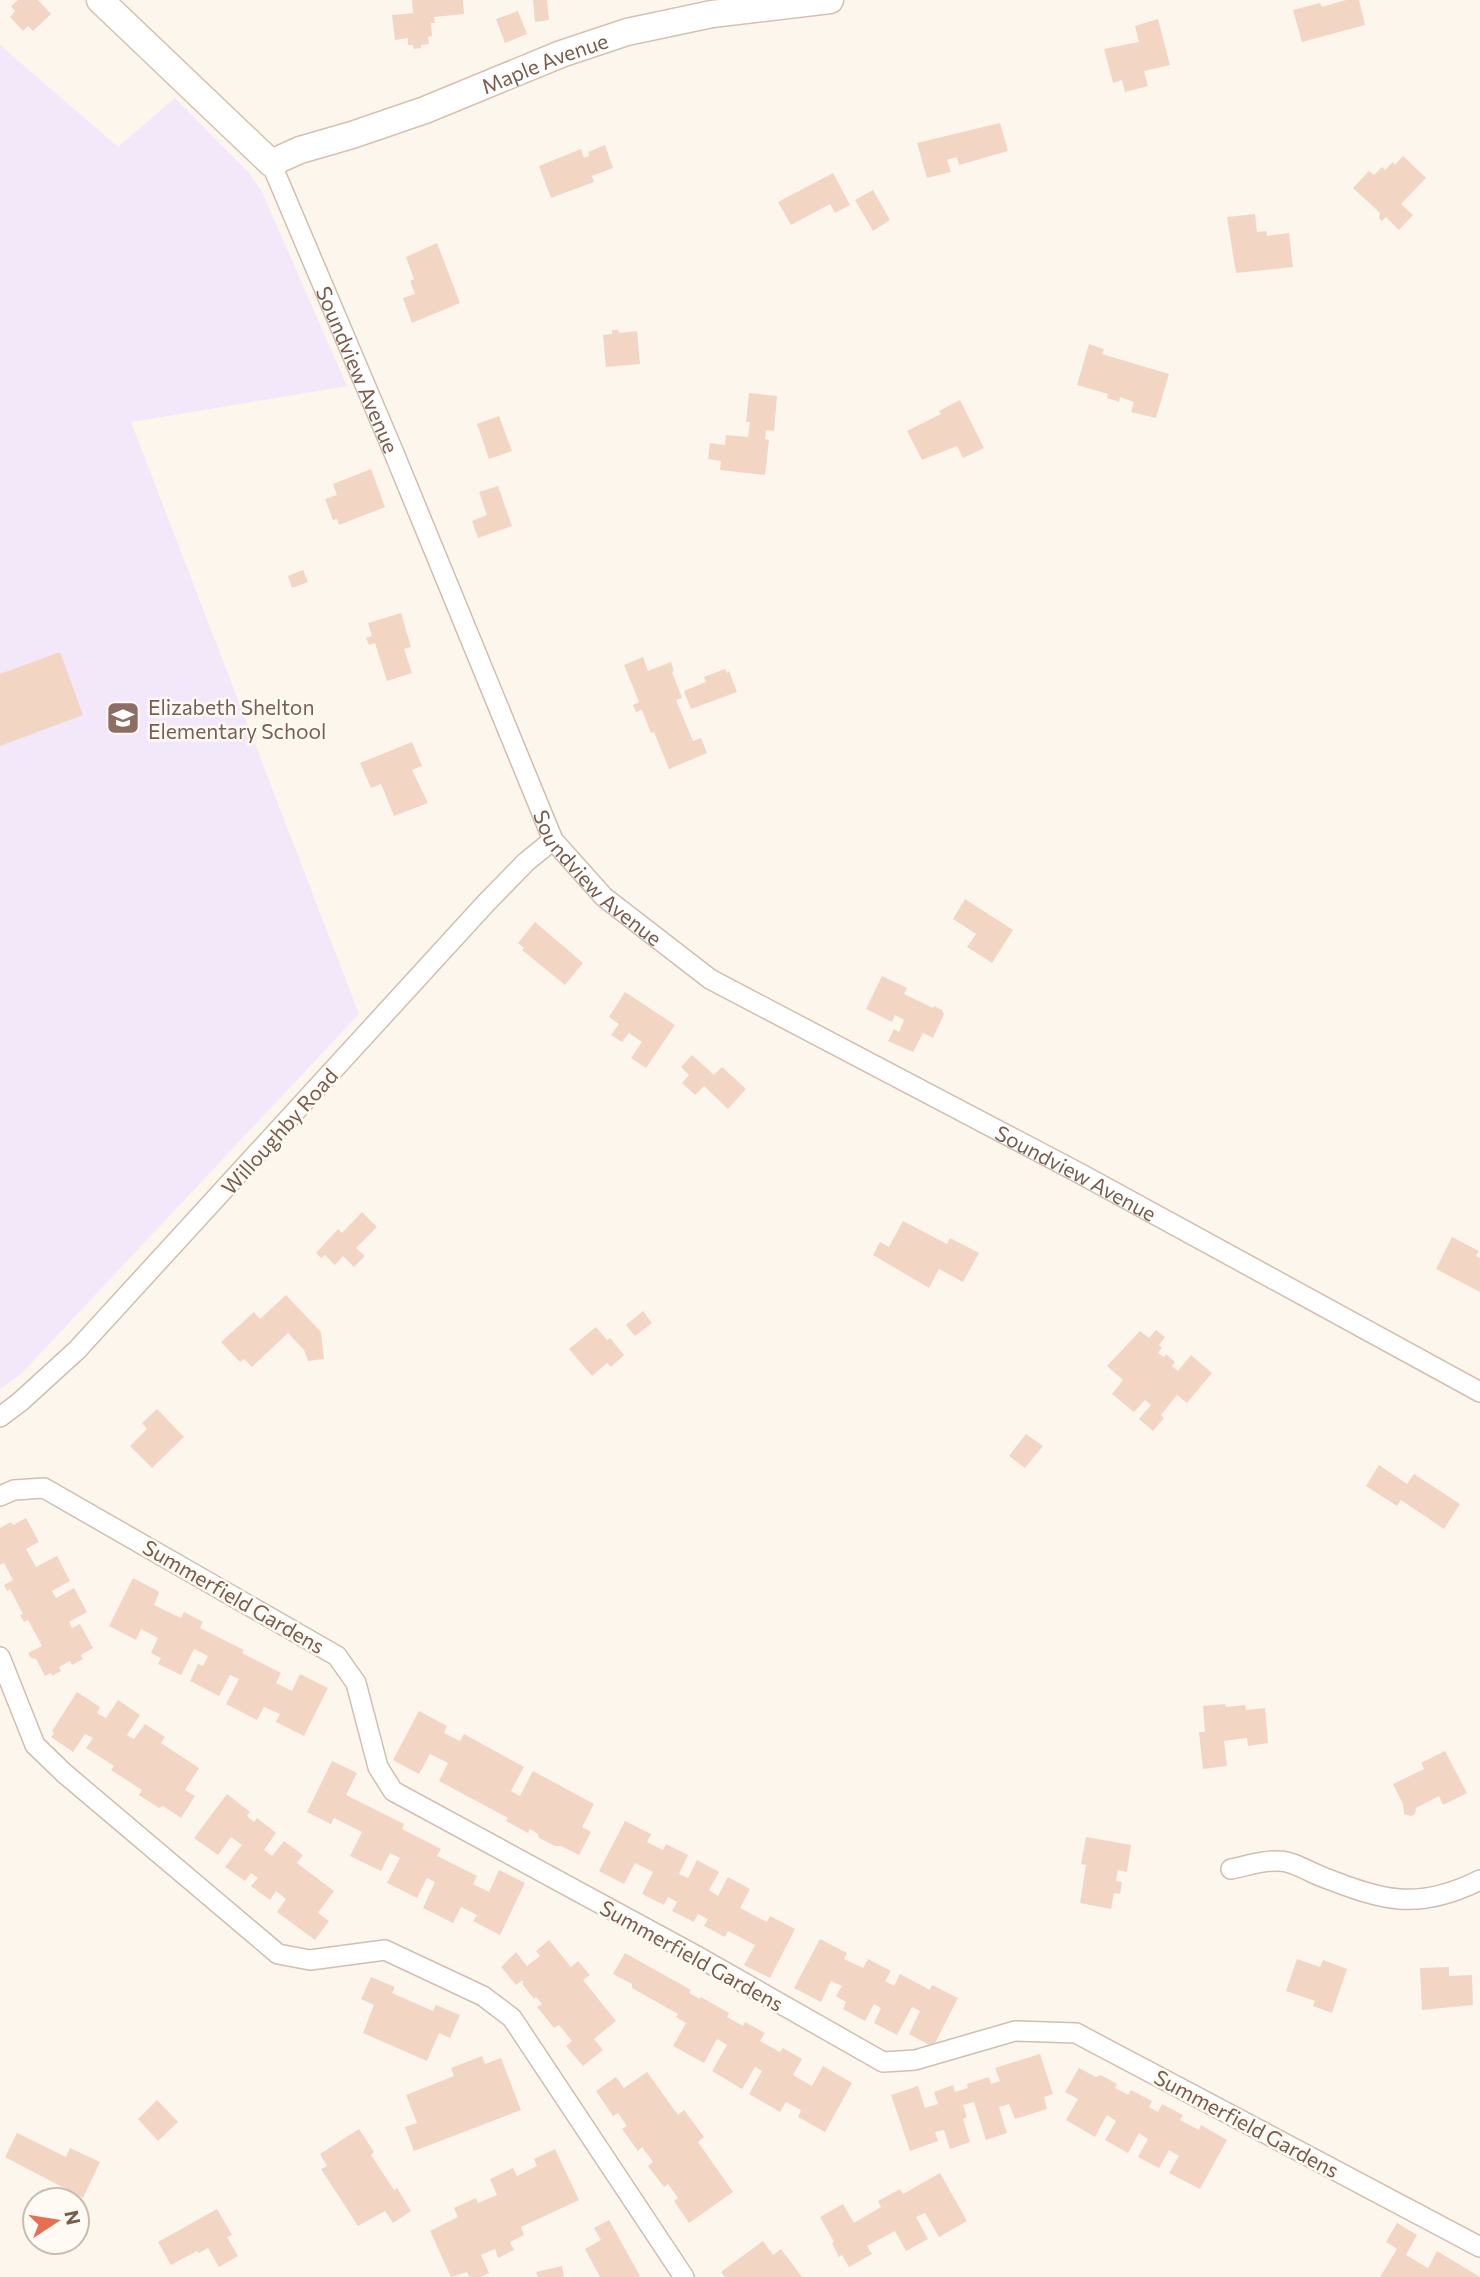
<svg xmlns="http://www.w3.org/2000/svg" width="1480" height="2277" font-family="Commissioner,sans-serif">
<style>
.education{fill:#f3e8fa}
.building{fill:#f3d5c3}
.lines{fill:none;stroke-linecap:round;stroke-linejoin:round}
.street-casing{stroke:#d1beb0;stroke-width:22}
.secondary-casing{stroke:#d6c0b0;stroke-width:29}
.street{stroke:#fff;stroke-width:19}
.secondary{stroke:#fff;stroke-width:26}
.labels{text-anchor:middle;dominant-baseline:central;stroke-width:5;stroke-linejoin:round;paint-order:stroke}
.street-label{font-size:21px;fill:#7a5c4d;stroke:#fffaf3}
.education-label{font-size:21px;fill:#785e54;stroke:#fffaf3;text-anchor:start}
</style>
<rect width="100%" height="100%" fill="#fdf6ec"/>
<path class="education" d="M0,45L118,147L175,98L249,173L262,192L347,386L131,422L359,1014L21,1374L0,1389Z"/>
<path class="building" d="M18,0H38L51,14L33,31L28,26L23,31L10,17L15,11L11,6Z
M412,0H463L464,14L434,17L435,23H431L432,36L428,37L429,44L421,45V48L414,49L413,45H408V38L395,40L392,15L413,13Z
M533,0H547L549,20L535,22Z
M1346,0H1359L1365,25L1302,42L1293,10L1320,3L1322,7Z
M518,11L527,34L505,43L496,19Z
M1158,19L1170,65L1144,71L1148,86L1125,92L1122,80L1113,83L1104,49L1139,42L1135,26Z
M1000,123L1008,151L959,165L957,157L947,160L951,172L927,178L917,143Z
M605,145L613,168L592,176L594,182L551,198L539,166L581,149L584,158L589,156L588,152Z
M1403,156L1426,178L1401,204L1413,215L1399,230L1386,217L1382,221L1379,218L1380,213L1353,188L1369,171L1374,175L1382,167L1385,170L1393,162L1395,165Z
M833,173L850,205L835,213L830,204L791,225L778,202Z
M873,190L890,220L873,231L855,200Z
M1255,214L1257,232L1266,231L1267,236L1289,233L1293,267L1236,273L1227,217Z
M437,243L460,303L412,323L403,298L415,294L410,281L414,279L406,257Z
M612,330H618L619,333L637,331L640,364L606,367L603,335L612,334Z
M1089,344L1104,349L1102,354L1169,374L1156,418L1131,412L1134,402L1120,397L1119,402L1107,398L1108,394L1077,385Z
M749,393L777,396L774,431L766,430L765,439L769,440L765,475L720,470L721,461L708,459L710,443L725,445L726,435L748,437L750,422H746Z
M960,400L984,448L963,458L957,446L922,460L907,431L941,414L939,411Z
M499,416L512,451L489,459L477,424Z
M371,469L385,507L339,525L337,519L333,520L325,499L337,495L333,484Z
M498,486L512,526L478,538L472,521L487,515L479,492Z
M303,570L308,582L292,588L288,576Z
M401,613L411,647L404,649L412,673L387,681L375,643L369,645L366,638L372,636L368,623Z
M60,652L83,715L0,746V674Z
M643,657L648,671L671,662L674,671L672,672L682,698L676,700L693,741L701,738L707,753L669,769L654,732L651,733L642,710L636,712L633,705L639,702L624,665Z
M725,669L727,673L729,671L737,692L691,709L684,691L706,682L704,677Z
M412,742L422,766L412,770L428,803L394,816L381,784L371,788L360,763Z
M965,899L1013,930L992,963L967,947L976,934L953,919Z
M535,922L583,963L565,985L522,950L524,948L518,943Z
M882,976L907,988L904,994L933,1008L934,1006L942,1010L944,1014L933,1038L923,1033L913,1052L888,1041L894,1029L899,1032L904,1020L895,1015L892,1022L866,1009Z
M625,992L675,1025L646,1068L631,1058L642,1042L629,1033L622,1042L611,1035L619,1024L609,1017Z
M692,1055L714,1075L722,1067L746,1089L728,1109L704,1086L695,1095L682,1083L689,1075L681,1067Z
M362,1212L377,1227L356,1248L365,1256L354,1267L343,1256L335,1265L325,1255L321,1258L316,1253L338,1229L342,1233Z
M903,1221L947,1244L950,1238L979,1253L963,1282L939,1269L929,1288L873,1255L880,1242L889,1247Z
M1452,1237L1479,1251L1476,1256L1480,1258V1292L1436,1269Z
M286,1295L321,1332L324,1359L308,1361L304,1350L288,1333L252,1367L244,1359L240,1362L221,1342L254,1312L260,1319Z
M643,1311L652,1323L635,1336L626,1325Z
M596,1327L607,1340L610,1338L624,1355L611,1367L607,1363L592,1376L569,1349Z
M1156,1330L1165,1337L1159,1345L1162,1348L1158,1353L1164,1357L1166,1354L1175,1362L1172,1366L1178,1371L1191,1355L1212,1373L1187,1403L1177,1395L1161,1415L1164,1418L1153,1431L1139,1419L1151,1405L1145,1400L1134,1412L1112,1394L1123,1380L1107,1366L1140,1331L1149,1338Z
M157,1409L184,1437L152,1468L130,1446L147,1429L142,1423Z
M1026,1434L1043,1446L1025,1468L1009,1456Z
M1379,1465L1407,1484L1414,1474L1460,1504L1444,1529L1401,1500L1397,1506L1366,1486Z
M26,1518L39,1542L26,1549L36,1567L57,1556L70,1581L52,1591L56,1598L74,1588L87,1612L69,1622L72,1628L80,1624L93,1648L81,1655L83,1659L72,1665L70,1661L59,1667L61,1671L52,1676L51,1673L45,1676L36,1659L31,1658L28,1653L42,1646L28,1620L24,1622L20,1615L23,1614L10,1589L7,1591L4,1585L13,1580L4,1563L0,1565V1528L11,1522L13,1525Z
M133,1578L158,1591L159,1593L154,1605L181,1618L184,1612L203,1622L200,1628L244,1650L242,1653L281,1673L276,1683L292,1691L300,1674L328,1688L304,1736L276,1722L280,1714L264,1707L257,1720L226,1704L239,1679L230,1675L219,1696L190,1681L198,1664L203,1666L208,1656L194,1649L181,1675L158,1664L161,1658L151,1653L158,1638L141,1629L136,1640L109,1626Z
M77,1692L100,1707L97,1713L106,1718L118,1700L140,1715L127,1735L134,1739L145,1724L165,1737L161,1743L199,1768L185,1790L195,1796L181,1818L163,1806L159,1808L139,1795L142,1790L111,1770L114,1766L86,1748L93,1738L85,1734L73,1752L51,1737L54,1733L52,1731Z
M1225,1704L1226,1707L1245,1705L1246,1710L1265,1708L1268,1743L1248,1746L1247,1738L1224,1741L1227,1766L1203,1769L1199,1732H1205L1203,1706Z
M419,1711L447,1726L444,1733L460,1741L464,1734L524,1767L511,1791L520,1796L533,1771L594,1804L582,1827L591,1832L579,1855L561,1846H555L539,1838L538,1834L530,1829L528,1833L506,1821L508,1818L439,1781L448,1763L430,1754L419,1774L393,1760Z
M1445,1751L1467,1793L1443,1805L1439,1796L1416,1808L1415,1814L1411,1816L1404,1814L1403,1804L1393,1784L1424,1769L1421,1763Z
M332,1761L357,1773L346,1795L404,1824L402,1829L441,1849L437,1856L477,1876L473,1884L489,1892L499,1870L525,1883L500,1935L473,1921L477,1915L461,1907L453,1923L423,1908L435,1882L427,1878L417,1898L387,1883L400,1858L390,1853L381,1871L350,1856L362,1832L334,1818L331,1824L307,1812Z
M227,1794L250,1812L247,1816L254,1822L257,1818L276,1833L264,1850L272,1856L284,1841L303,1855L297,1863L334,1891L318,1913L329,1921L315,1940L277,1912L286,1899L276,1891L270,1900L251,1886L258,1878L251,1873L245,1881L225,1867L242,1845L231,1837L218,1855L194,1838Z
M625,1821L651,1834L647,1842L663,1850L666,1844L688,1855L679,1874L688,1878L697,1860L719,1872L709,1890L718,1896L728,1877L750,1889L740,1908L767,1922L770,1916L795,1929L770,1978L744,1965L755,1945L728,1931L725,1937L704,1926L708,1919L698,1914L694,1922L672,1911L677,1902L668,1897L664,1905L642,1894L653,1872L635,1863L624,1884L599,1871Z
M1086,1837L1131,1845L1127,1872L1118,1870L1116,1881L1122,1882L1120,1894L1114,1893L1111,1909L1080,1903L1086,1865L1081,1864Z
M820,1939L847,1953L844,1959L863,1968L868,1959L891,1971L885,1981L894,1986L900,1974L930,1990L932,1985L958,1998L935,2043L931,2046L909,2034L920,2011L912,2007L897,2035L874,2023L881,2008L874,2004L865,2021L843,2009L846,2002L836,1996L842,1986L831,1981L821,2002L794,1988Z
M549,1940L571,1967L578,1961L590,1975L583,1980L616,2021L594,2039L603,2050L583,2066L566,2046L572,2041L559,2025L554,2028L537,2007L542,2004L536,1997L534,1999L523,1985V1980L516,1985L501,1967L516,1952L527,1966L540,1956L536,1951Z
M625,1953L691,1990L689,1993L700,1999L701,1997L729,2013L727,2017L743,2026L745,2022L765,2033L760,2041L780,2052L783,2048L802,2059L793,2075L812,2086L823,2066L852,2083L825,2132L798,2117L801,2110L786,2102L780,2112L749,2094L762,2071L755,2067L742,2089L712,2071L727,2045L717,2039L704,2063L673,2046L686,2023L676,2017L678,2014L632,1988V1984L613,1974Z
M1297,1959L1320,1967L1323,1960L1347,1969L1332,2013L1313,2006L1315,2001L1286,1991Z
M1449,1967V1976L1472,1975L1473,2005L1422,2010L1420,1968Z
M371,1977L395,1987L392,1993L433,2011L436,2005L460,2015L450,2038L439,2033L427,2061L363,2033L374,2005L361,1999Z
M1040,2054L1053,2094L1044,2097L1047,2109L1015,2119L1009,2104L999,2107L1007,2133L986,2140L974,2102L963,2105L967,2117L963,2119L970,2142L950,2149L944,2130L935,2132L938,2141L910,2151L891,2095L918,2086L925,2108L938,2104L934,2092L953,2085L955,2092L968,2088L967,2084L989,2077L991,2084L1000,2081L995,2068Z
M482,2056L485,2064L501,2058L521,2110L414,2151L405,2127L417,2123L406,2095L454,2076L451,2068Z
M1079,2068L1096,2077L1101,2075L1117,2084L1115,2088L1128,2095L1131,2090L1152,2101L1149,2107L1158,2112L1162,2104L1183,2115L1180,2120L1199,2130L1201,2125L1227,2140L1200,2189L1169,2173L1179,2156L1169,2150L1159,2168L1138,2157L1148,2139L1139,2133L1128,2153L1105,2140L1116,2121L1107,2115L1095,2137L1066,2120L1078,2099L1065,2092Z
M647,2072L678,2115L684,2110L704,2137L698,2142L733,2192L689,2223L674,2201L678,2198L668,2184L664,2187L648,2166L653,2162L642,2147L638,2151L622,2129L627,2126L618,2113L613,2116L596,2091L616,2077L624,2088Z
M157,2100L178,2122L158,2141L138,2119Z
M359,2129L374,2152L371,2155L394,2190L397,2188L411,2211L393,2223L385,2211L358,2226L321,2169L327,2166L320,2154Z
M17,2133L66,2157L70,2148L100,2162L83,2198L5,2157Z
M555,2149L579,2200L521,2227L524,2235L510,2242L514,2250L498,2258L495,2249L481,2255L489,2273L480,2277H469L467,2272L451,2277L430,2231L458,2217L454,2208L476,2198L478,2203L497,2195L490,2179L513,2168L517,2176L537,2166L534,2159Z
M940,2173L967,2221L939,2237L925,2213L916,2217L928,2239L906,2251L895,2231L867,2246L872,2254L849,2267L842,2255L839,2257L832,2243L834,2242L820,2217L843,2204L854,2223L881,2207L878,2201L900,2189L903,2194Z
M217,2209L232,2235L227,2237L238,2256L219,2267L208,2248L199,2253L197,2251L171,2265L158,2242Z
M609,2220L640,2276L638,2277H600L586,2251L585,2249L601,2240L594,2228Z
M1397,2223L1417,2235L1406,2255L1428,2268L1437,2251L1480,2277H1380L1397,2249L1386,2242Z
M763,2241L773,2255L781,2249L802,2277H725L721,2272Z
M562,2266L564,2277H538L536,2272Z"/>
<g class="lines">
<defs>
<g id="street">
<path id="s1" d="M271,163L394,453L553,840L604,897L710,979L1081,1174L1480,1392"/>
<path d="M0,1417L20,1402L77,1350L486,903L526,862L553,840"/>
<path d="M0,1496L14,1490L44,1488L337,1656L356,1683L378,1767L393,1791L695,1955L883,2062L915,2060L1015,2031L1076,2033L1480,2247"/>
<path d="M0,1657L35,1745L64,1773L278,1954L310,1960L385,1950L483,1996L512,2018L684,2277"/>
<path d="M1231,1869C1246,1866 1264,1860 1279,1861C1292,1861 1308,1871 1320,1876C1382,1900 1416,1912 1480,1880"/>
</g>
<g id="secondary">
<path id="s2" d="M100,0L271,163L300,150L352,135L425,110L561,54L627,32L712,14L830,0"/>
</g>
</defs>
<use href="#street" class="street-casing"/>
<use href="#secondary" class="secondary-casing"/>
<use href="#street" class="street"/>
<use href="#secondary" class="secondary"/>
</g>
<defs>
<symbol id="school-square" viewBox="-11 -11 22 22"><rect x="-9" y="-9" width="18" height="18" rx="4" fill="#8d6e63" stroke="#fffaf3"/><path d="M0-5L7-2L0 1L-7-2ZM-4 1L0 2.5L4 1V4Q0 6-4 4Z" fill="#fff"/></symbol>
</defs>
<g fill-rule="evenodd">
<use href="#school-square" x="104" y="699" width="38" height="38"/>
</g>
<g class="labels">
<g class="street-label">
<text stroke="none"><textPath href="#s2" startOffset="528">Maple Avenue</textPath></text>
<text stroke="none"><textPath href="#s1" startOffset="224">Soundview Avenue</textPath></text>
<text stroke="none"><textPath href="#s1" startOffset="791">Soundview Avenue</textPath></text>
<text transform="translate(279 1131) rotate(-48)">Willoughby Road</text>
<text stroke="none"><textPath href="#s1" startOffset="1358">Soundview Avenue</textPath></text>
<text transform="translate(234 1596) rotate(30)">Summerfield Gardens</text>
<text transform="translate(692 1955) rotate(29)">Summerfield Gardens</text>
<text transform="translate(1247 2123) rotate(28)">Summerfield Gardens</text>
</g>
<g class="education-label">
<text x="148" y="706">Elizabeth Shelton<tspan x="148" dy="24">Elementary School</tspan></text>
</g>
</g>
<g transform="translate(56 2221) rotate(78)"><circle r="33" fill="#fffaf3" stroke="#cabbb1" stroke-width="2"/>
<path d="M0-5L12 26L0 18L-12 26Z" fill="#e76f51"/>
<text y="-10" font-size="19" font-weight="bold" text-anchor="middle" fill="#7a5c4d">N</text>
</g>
</svg>
